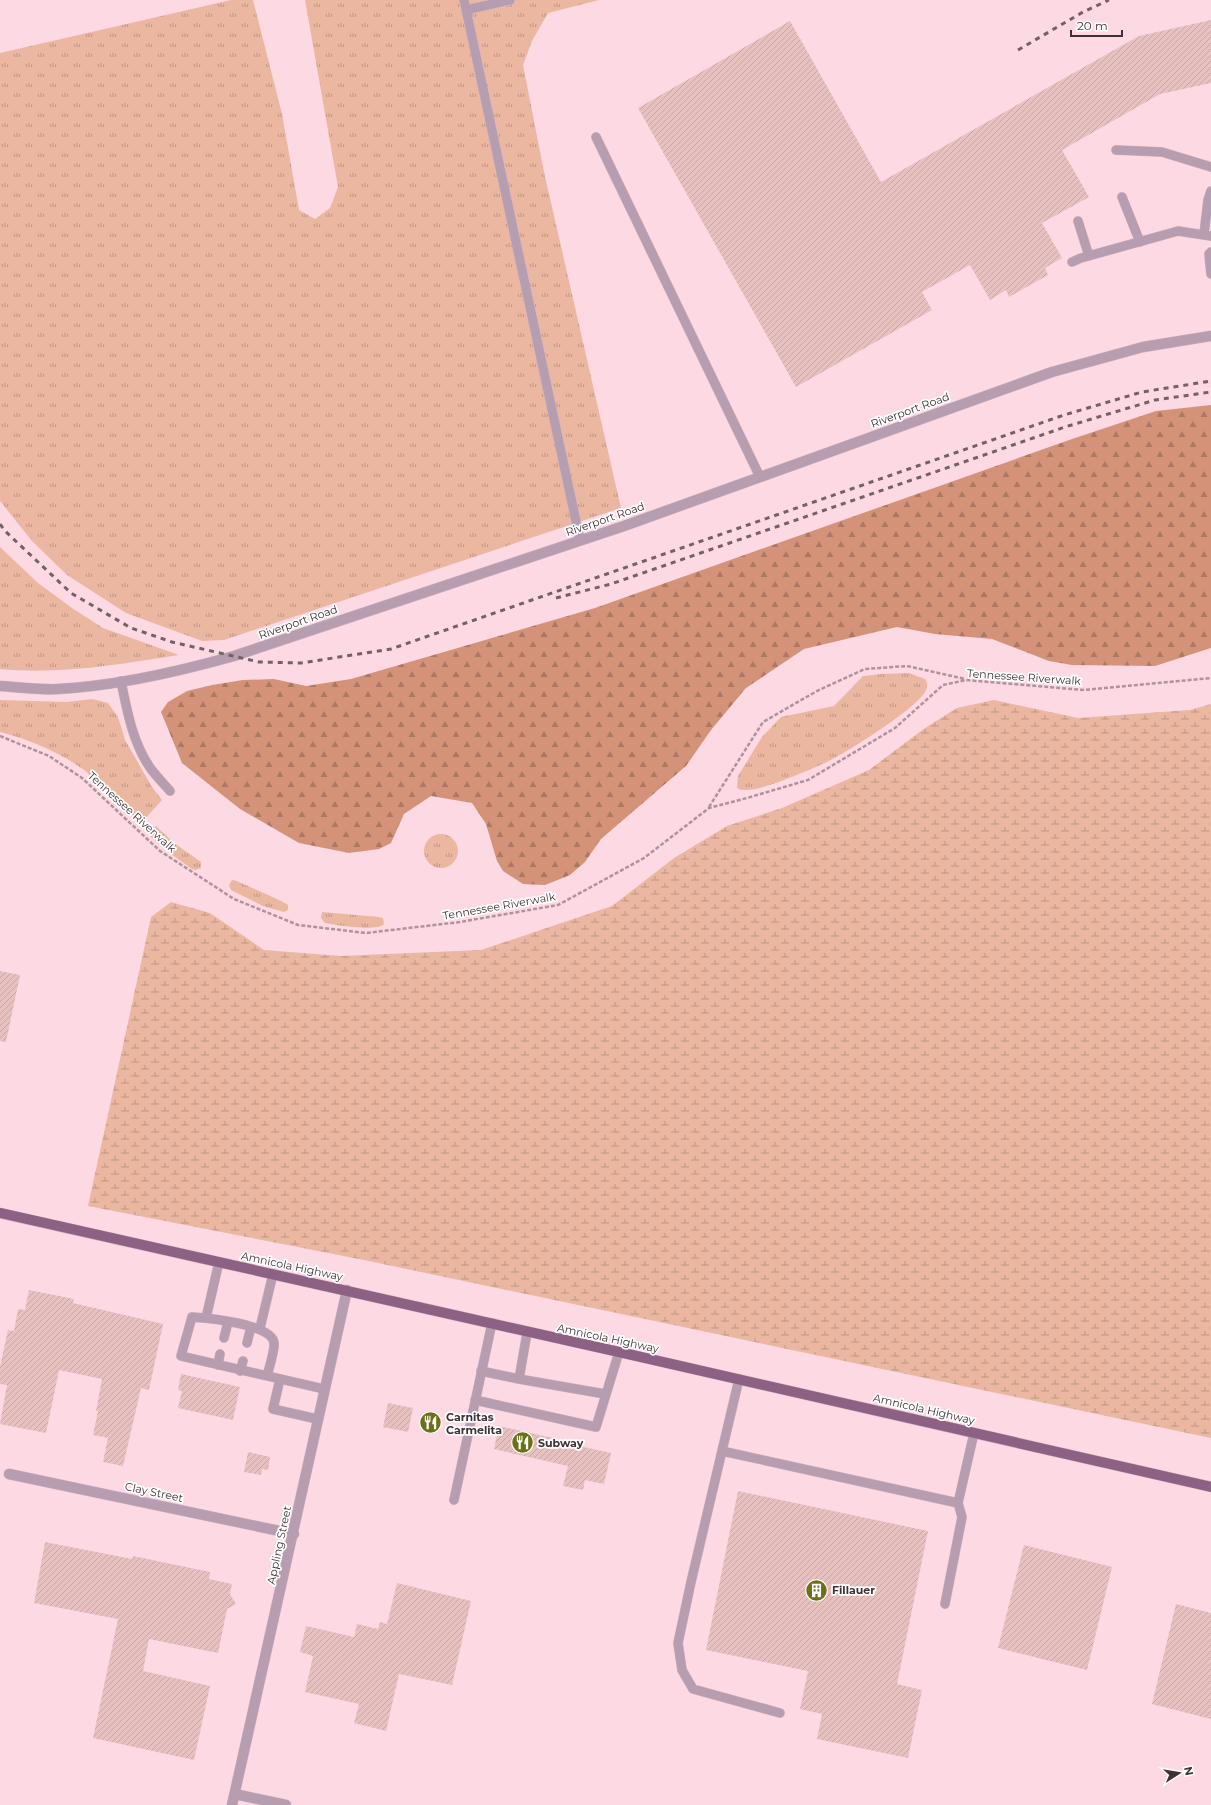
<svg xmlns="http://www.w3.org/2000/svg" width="1211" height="1805" font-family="Montserrat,sans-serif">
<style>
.grass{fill:url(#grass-tufts)}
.forest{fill:url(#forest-firs)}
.wetland{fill:url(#wetland-marsh)}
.building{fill:url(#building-hatch)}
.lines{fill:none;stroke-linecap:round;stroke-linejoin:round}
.service-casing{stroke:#d7b7c1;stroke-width:10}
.minor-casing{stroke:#d7b7c1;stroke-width:11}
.primary-casing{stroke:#d7b7c1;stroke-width:11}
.path{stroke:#ae939b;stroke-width:2.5;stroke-dasharray:4 2;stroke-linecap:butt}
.service{stroke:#b69daf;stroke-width:9}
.minor{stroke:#b69daf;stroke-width:10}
.primary{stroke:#8d6183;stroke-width:10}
.rail{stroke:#746066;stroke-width:3;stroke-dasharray:5 5;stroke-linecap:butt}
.labels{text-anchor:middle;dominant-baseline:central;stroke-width:3.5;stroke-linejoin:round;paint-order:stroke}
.street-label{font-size:11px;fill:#3e3034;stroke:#fff}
.poi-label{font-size:11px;font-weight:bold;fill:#3e3034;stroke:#fff;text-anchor:start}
</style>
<defs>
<pattern id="grass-tufts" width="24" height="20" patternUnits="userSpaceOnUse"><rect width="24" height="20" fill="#ebb7a0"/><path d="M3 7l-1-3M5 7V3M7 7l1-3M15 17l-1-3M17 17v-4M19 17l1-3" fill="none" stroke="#c09583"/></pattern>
<pattern id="forest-firs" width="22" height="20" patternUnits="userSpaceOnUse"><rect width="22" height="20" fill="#d49378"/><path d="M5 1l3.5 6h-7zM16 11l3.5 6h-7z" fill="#ad7863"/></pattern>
<pattern id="wetland-marsh" width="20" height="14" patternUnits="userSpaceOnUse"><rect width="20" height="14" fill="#ebb7a0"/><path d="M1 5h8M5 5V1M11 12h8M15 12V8" fill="none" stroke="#c09583"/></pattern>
<pattern id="building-hatch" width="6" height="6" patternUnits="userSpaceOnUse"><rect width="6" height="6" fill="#e7c1c0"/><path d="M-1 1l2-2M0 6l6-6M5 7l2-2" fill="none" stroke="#c7a6a6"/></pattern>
</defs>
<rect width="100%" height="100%" fill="#fdd9e4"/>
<path class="grass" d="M231,0H253L282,114L299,210L315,219L330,208L338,187L305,0H599L548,13L532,41L523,65L544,172L621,508L224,640L202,641L126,613L67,575L32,541L0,501V53Z
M0,547L38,583L72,608L103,628L179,655C120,664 60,675 0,669Z
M909,673L925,679C927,683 928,686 926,690C918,708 850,750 831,760C815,768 762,791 745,790C742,790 739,789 737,788L738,776L762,737L781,717L834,706L863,676L881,674Z
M92,699L108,703L118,717L125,740L152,787L162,800L141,823C125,808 111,791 94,778C67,755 34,741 0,732V700L67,702Z
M156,826L174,843L201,862V868L195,870L192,869L168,852L150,836L149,830Z
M424 851a17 17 0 1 1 34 0a17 17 0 1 1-34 0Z
M232,880L237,881C245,885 286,902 288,905V910L284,912L263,906L231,890L229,885Z
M322,912L379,917L383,918L384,924C377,932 336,925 325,923L321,918Z"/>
<path class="forest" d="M1211,405V648L1155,666L1072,665L1049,661L992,639L935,634L897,627L804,649L746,688L711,730L686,766L601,839L585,862L570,875L545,885L523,884L503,871L497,861L486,824L472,803L431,796L404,814L391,843L379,849L349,853L299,843L240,809L182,763L161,712L168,702L187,691L212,685L243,680L274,679L306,686L351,679L595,608L1072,439L1156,411Z"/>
<path class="wetland" d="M994,700L1078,718L1190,710L1211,704V1438L359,1259L88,1206L151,917L171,902L210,913L264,950L341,956L481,950L612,906L674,858L727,826L782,808L869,770L925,728L957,708Z"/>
<path class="building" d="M1211,20V83L1160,94L1062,150L1089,197L1042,223L1062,258L1045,268L1048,275L1009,297L1006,290L990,300L970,265L922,292L932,310L796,387L638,108L790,21L881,182L1139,36Z
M0,971L20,975L6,1042L0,1041Z
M29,1290L74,1299L73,1303L163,1324L149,1390L141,1388L123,1466L103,1462L108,1438L93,1435L98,1411H96L102,1379L59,1370L46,1433L0,1424L7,1385L0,1384V1367L8,1330L14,1331L18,1309L25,1310Z
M181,1374L240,1387L233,1420L178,1408L182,1391L178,1390Z
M388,1403L413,1408L408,1432L383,1427Z
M499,1426L553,1438L552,1440L611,1453L604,1484L585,1480L583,1490L563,1486L568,1466L494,1449Z
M248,1452L270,1457L268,1470L262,1469L261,1475L244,1472Z
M738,1491L928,1531L897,1684L922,1690L908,1758L817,1739L822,1714L800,1709L808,1671L706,1650Z
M45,1542L132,1559L133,1556L210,1572L209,1579L232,1584L230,1594L236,1604L227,1609L218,1653L149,1639L143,1671L210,1686L194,1760L93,1738L118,1619L34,1603Z
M1024,1545L1112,1567L1087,1670L998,1648Z
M397,1583L471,1601L452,1685L399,1674L386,1731L354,1723L359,1704L305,1692L313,1656L300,1652L306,1626L354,1637L357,1624L378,1629L380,1622L387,1624Z
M1176,1604L1211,1613V1719L1152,1704Z"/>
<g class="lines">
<defs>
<path id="service" d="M464,0L580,540
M466,10L510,0
M596,137L760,477
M1116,150L1162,152L1211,167
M1122,197L1140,242
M1078,221L1089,256
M1204,234L1208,200L1211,191
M1211,252L1209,254L1211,274
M1072,262L1081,258L1178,231L1211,236
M121,681C127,711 133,744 151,769C157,777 164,784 170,791
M206,1318L219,1262
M260,1328L273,1274
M527,1333L519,1379L605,1394
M224,1338L228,1322
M247,1343L251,1327
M218,1365L220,1354
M240,1371L243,1361
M481,1371L519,1379
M267,1376C269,1368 275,1350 274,1343C272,1324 208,1318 192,1317L181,1356L324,1389
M280,1379L273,1409L317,1419
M739,1379L691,1582L678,1643L682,1670L693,1689L780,1713
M475,1400L596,1427L619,1352
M722,1451L958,1503L974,1433
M454,1500L492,1323
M945,1604L962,1517L958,1503"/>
<path id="minor" d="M0,686C19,687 39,690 58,689C117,686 177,672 234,656L624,526L1052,372L1143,347L1211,336
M9,1474L294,1534
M235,1794L286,1805
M232,1805L347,1290"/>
<path id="primary" d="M0,1213L619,1352L1211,1487"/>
</defs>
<use href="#service" class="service-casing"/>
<use href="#minor" class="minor-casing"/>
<use href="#primary" class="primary-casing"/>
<path class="path" d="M0,736L49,756L82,778L160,851L234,899L298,925L366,933L460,922L558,905L644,858L709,808L747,798L808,780L895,728L943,685L966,680L1084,690L1211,678
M709,807L763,722L817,691L865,669L907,666L965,679"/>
<use href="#service" class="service"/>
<use href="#minor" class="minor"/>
<use href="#primary" class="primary"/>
<path class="rail" d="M1018,50L1083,12L1109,0
M0,524L5,531L71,593L131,628L172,642L259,662L301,663L391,649L1064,415L1142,392L1211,381
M556,598L611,584L1065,427L1155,400L1211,392"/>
</g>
<defs>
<symbol id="restaurant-disc" viewBox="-11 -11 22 22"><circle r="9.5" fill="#6c7117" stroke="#fff"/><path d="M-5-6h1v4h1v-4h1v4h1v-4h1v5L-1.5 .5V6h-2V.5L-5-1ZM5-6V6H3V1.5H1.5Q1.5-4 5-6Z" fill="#fff"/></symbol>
<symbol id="building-disc" viewBox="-11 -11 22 22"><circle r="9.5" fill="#6c7117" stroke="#fff"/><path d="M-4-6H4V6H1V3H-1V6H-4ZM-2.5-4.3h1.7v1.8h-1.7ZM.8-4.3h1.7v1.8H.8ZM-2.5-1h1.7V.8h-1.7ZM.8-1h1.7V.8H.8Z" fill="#fff"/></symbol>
</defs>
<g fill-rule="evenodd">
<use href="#restaurant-disc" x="418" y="1410" width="25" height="25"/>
<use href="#restaurant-disc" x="510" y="1430" width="25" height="25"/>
<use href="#building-disc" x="804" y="1578" width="25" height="25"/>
</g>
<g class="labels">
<g class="street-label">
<text transform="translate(910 410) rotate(-20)">Riverport Road</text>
<text transform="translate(605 519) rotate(-19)">Riverport Road</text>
<text transform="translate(298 622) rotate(-19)">Riverport Road</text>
<text transform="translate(1024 677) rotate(4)">Tennessee Riverwalk</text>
<text transform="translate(132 812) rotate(42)">Tennessee Riverwalk</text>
<text transform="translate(499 906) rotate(-10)">Tennessee Riverwalk</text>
<text transform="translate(292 1266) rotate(12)">Amnicola Highway</text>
<text transform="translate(608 1338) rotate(12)">Amnicola Highway</text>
<text transform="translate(924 1409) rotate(13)">Amnicola Highway</text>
<text transform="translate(154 1492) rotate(12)">Clay Street</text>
<text transform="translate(279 1545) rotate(-78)">Appling Street</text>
</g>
<g class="poi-label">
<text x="446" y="1417">Carnitas<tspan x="446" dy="13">Carmelita</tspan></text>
<text x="538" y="1443">Subway</text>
<text x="832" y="1590">Fillauer</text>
</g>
</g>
<g transform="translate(1179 1773) rotate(78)" stroke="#ffffff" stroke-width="3" paint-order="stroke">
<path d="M0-3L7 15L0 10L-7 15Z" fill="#3e3034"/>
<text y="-6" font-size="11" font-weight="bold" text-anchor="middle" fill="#3e3034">N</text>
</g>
<path d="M1071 30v6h51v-6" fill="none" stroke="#3e3034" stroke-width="2"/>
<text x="1077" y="30" font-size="12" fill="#3e3034" stroke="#ffffff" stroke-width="3" paint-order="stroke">20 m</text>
</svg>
